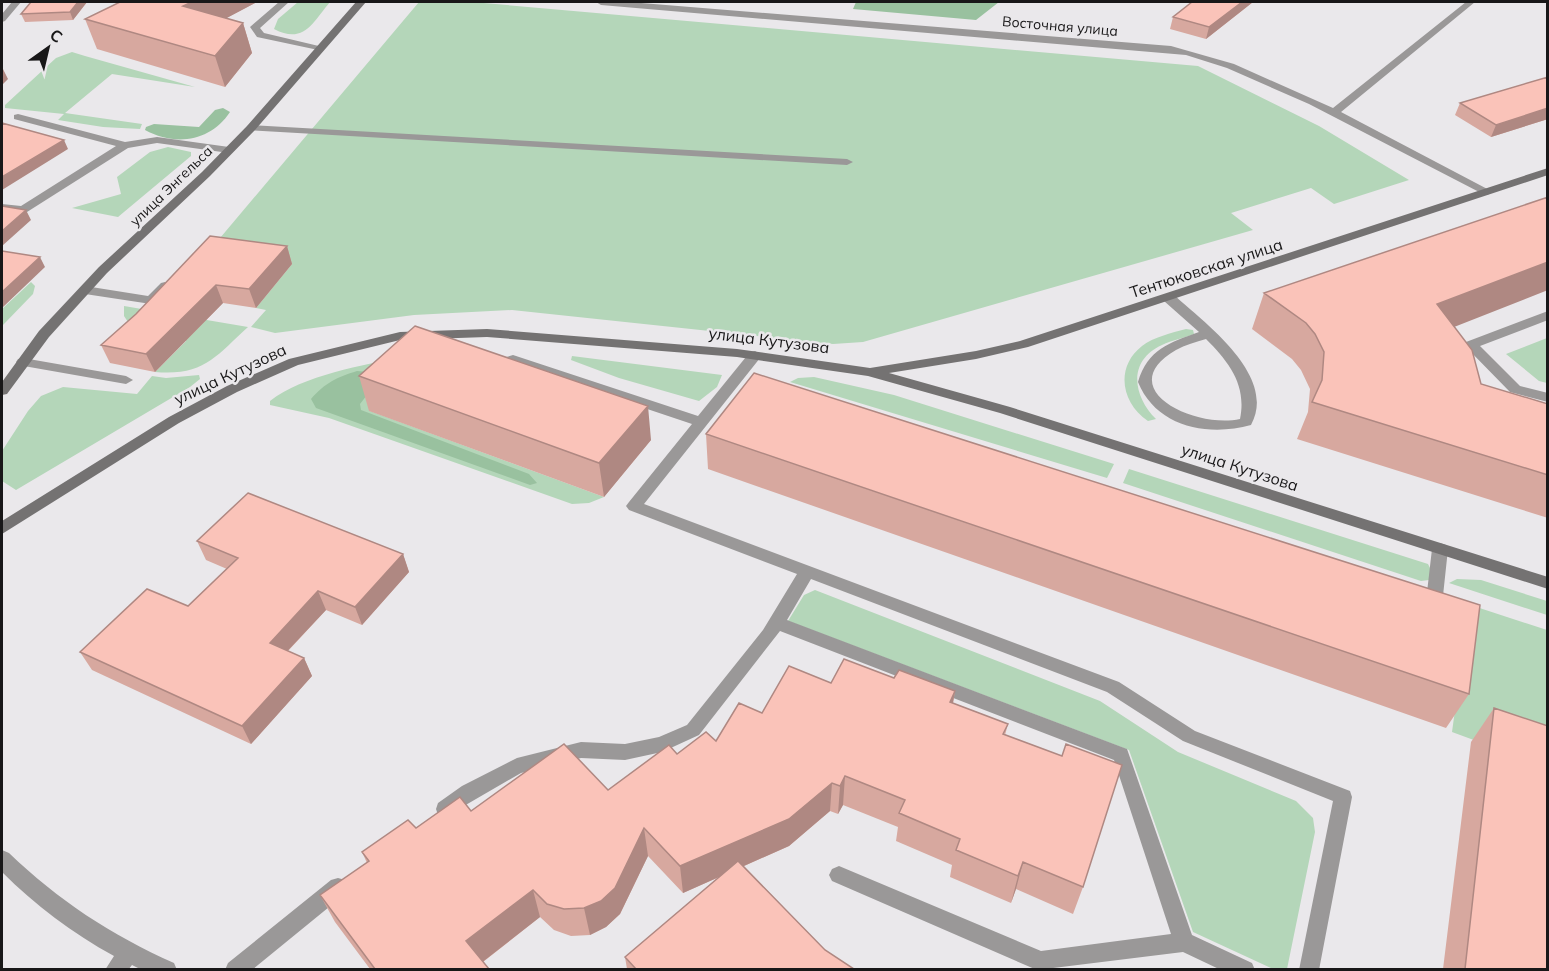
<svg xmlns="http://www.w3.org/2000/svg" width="1549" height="971" font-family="Mulish,sans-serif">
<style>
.green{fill:#b4d6b9}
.forest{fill:#99c19f}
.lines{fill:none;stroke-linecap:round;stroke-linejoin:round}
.lane{fill:#9a9898;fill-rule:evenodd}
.street{fill:#9a9898;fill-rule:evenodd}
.secondary{fill:#747272;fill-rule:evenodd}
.wall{fill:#d7a89f}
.shaded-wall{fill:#af8882}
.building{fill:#fac3b9;stroke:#af8882;stroke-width:1.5}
.labels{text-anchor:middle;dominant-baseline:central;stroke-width:5;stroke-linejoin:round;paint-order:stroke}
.far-street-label{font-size:14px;fill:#181718;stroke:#eae8eb}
.street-label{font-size:16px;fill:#181718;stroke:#eae8eb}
</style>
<rect width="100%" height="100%" fill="#eae8eb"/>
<path class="green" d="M298,2H330C313,22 304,45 274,29L278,19Z
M419,2H472L1198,66L1319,126L1409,180L1334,204L1311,188L1231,213L1253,230L863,342L833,344L512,310L414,315L275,333L251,327L266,310L256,308L292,264L215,244Z
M72,52L85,56L195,87L112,74L65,113L142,124L140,129L103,127L58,120L64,114L5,108V105L56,58Z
M168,147L191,152V156L118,217L72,208L121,194L117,177L150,152Z
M31,282L35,286L33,294L2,326V309Z
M124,306L248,327C215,357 204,376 155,372L186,341L128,322L124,316Z
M1186,329L1193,330L1194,334C1184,338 1172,340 1162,345C1127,361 1133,396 1156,419L1148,421C1121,403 1115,367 1142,346C1154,337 1171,333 1186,329Z
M1547,338H1548L1547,383L1539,381L1506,354Z
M572,356L722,375L717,387L699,401L619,378L571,360Z
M404,357L370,411L604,497L589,503L572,504L329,418L270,405V401C303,375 364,365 404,357Z
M199,375L200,379L190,387L16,490L2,481V451L28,411L41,396L63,387L137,394L152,376L166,378Z
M814,377L894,395L1114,464L1107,478L790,382L798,378Z
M1129,469L1428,564L1431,570L1429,580L1421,581L1123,483Z
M1457,579L1481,580L1547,601V615L1449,583Z
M815,590L1100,701L1178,752L1296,801L1313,818L1315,832L1287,969H1273L1193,932L1129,750L788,621L804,595Z
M1449,598L1547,630V767L1452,732L1465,637Z"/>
<path class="forest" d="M856,2H999L976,20L853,9Z
M223,108L230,112C211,141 176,147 145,130L146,127L154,124L199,127L215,110Z
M357,371L369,372L377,382L360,404L361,410L529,474L537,483L530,485L316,408L311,399C325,383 337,377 357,371Z"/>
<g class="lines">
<path class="lane" d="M12,2H21L5,21L2,22V14Z
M279,2H289L260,28L264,33L323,47V51L257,37L250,27Z
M18,114L125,142L157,137L229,147L235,150L229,153L157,143L128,148L27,212L2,211V204L21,206L116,146L14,119V115Z
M251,125L847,159L853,162L847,165L247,130V126Z
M165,282L171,286L156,303L151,304L85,294L79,290L85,286L148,296L161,283Z
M1169,294L1174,295C1205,323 1278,376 1251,425C1208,437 1156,427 1138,382C1148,349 1169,343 1199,332L1164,301L1163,298ZM1206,339C1229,362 1247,385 1240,419C1193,429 1111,388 1176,350C1185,345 1196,342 1206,339Z
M1548,311V320L1480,346L1520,386L1548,393V402L1510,392L1464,345L1466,342Z
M755,351L762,355L760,358L644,504L1119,682L1195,731L1350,791L1352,797L1319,970H1299L1333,801L1183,741L1107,692L811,579L787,620L1127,749L1192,935L1252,963L1255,970H1221L1183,952L1037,970L832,881L829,875L832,869L839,866L1041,951L1171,934L1114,760L780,631L699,735L662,752L625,760L581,758L521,773L445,817L438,815L436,809L438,803L462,786L517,758L581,742L625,744L659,737L687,725L763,630L797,574L629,510L626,506L629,502L692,424L513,364L494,369L489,368L487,365L489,362L513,355L698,416L750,352Z
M23,358L126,376L133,380L126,384L18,365L16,362L18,359Z
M1440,543L1446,545L1448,549L1442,605L1440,609L1429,612L1423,610L1421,606L1426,601L1432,549L1434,545Z
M2,850L9,853C58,900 111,935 174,963L177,970H142L132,965L128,970H105L114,956C72,933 35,905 2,872Z
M338,878L345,880L348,887L345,894L252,970H225L228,963L331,880Z"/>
<path class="street" d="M596,2H629L1171,46L1234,64L1333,108L1466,2H1475L1341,112L1493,192L1487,195L1483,194L1309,104L1227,68L1186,55L601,5Z"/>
<path class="secondary" d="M356,2H366L255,130L210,176L107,273L49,337L7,394L2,395V382L39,331L99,267L202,172L247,126Z
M1548,168V175L1028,347L976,359L889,373L1010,407L1548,577V589L1000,413L868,376L737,357L487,337L400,340L298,365L237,392L179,423L2,534V521L169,417L227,386L289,359L400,332L487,329L737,349L870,368L976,351L1020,341Z"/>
</g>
<path class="wall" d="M87,2L73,20L25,22L21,14Z
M120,2H257L226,18L243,23L252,53L225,87L97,49L85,19Z
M1192,2H1253L1206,39L1170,29L1173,17Z
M1548,77V119L1491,137L1455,115L1460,103Z
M287,246L292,264L256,308L223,303L155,372L110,363L101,345Z
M1264,293L1454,327L1481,384L1548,404V518L1297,439L1308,412L1310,389L1301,370L1292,359L1252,329Z
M359,376L651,440L604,497L369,411Z
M706,434L1469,694L1446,728L708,469Z
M197,541L403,554L409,572L362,625L326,610L288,651L304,658L312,676L251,744L92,670L80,652L188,606L227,569L206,560Z
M894,678L955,691L953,703L1008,724L1005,735L1083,887L1073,914L1016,889L1011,903L950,877L952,865L896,841L898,827L843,805L838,814L830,811L789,846L744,866L825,950L854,969H627L625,957L719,877L683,893L648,856L620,914L606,927L590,935L571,936L554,930L540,917L483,962L489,969H370L335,922L320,895L367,863L362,852L416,828L471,811L608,790L677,754L716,741L762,713L831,683Z
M1494,708L1548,969H1443L1471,742Z"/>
<path class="shaded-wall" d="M78,2H87L73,20L70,12Z
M192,2H257L193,36L183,6Z
M1242,2H1253L1206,39L1209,27Z
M243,23L252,53L225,87L215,56Z
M3,69L8,79L2,85V70Z
M1548,108V119L1491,137L1496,125Z
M64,140L68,149L2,190V177Z
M26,210L31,220L2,246V231Z
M287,246L292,264L256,308L249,289Z
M40,257L45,267L2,308V292Z
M1548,262V290L1421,340L1437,304Z
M216,285L223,303L155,372L146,354Z
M648,406L651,440L604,497L599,463Z
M403,554L409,572L362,625L355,607Z
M318,591L326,610L278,661L270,643Z
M304,658L312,676L251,744L242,726Z
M955,691L950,720V702Z
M845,776L843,805L838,814L840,786Z
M832,783L830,811L789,846L683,893L680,866Z
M644,828L648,856L620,914L606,927L590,935L584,908Z
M1023,862L1016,889L1011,903L1018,876Z
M533,890L540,917L476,967L466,941Z"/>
<path class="building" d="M31,2H78L70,12L21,14Z
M120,2H192L183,6L243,23L215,56L85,19Z
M1192,2H1242L1209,27L1173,17Z
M1548,77V108L1496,125L1460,103Z
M2,123L64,140L2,177Z
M1548,197V262L1437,304L1472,350L1481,384L1548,404V475L1312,402L1322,380L1324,352L1315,334L1306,323L1264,293Z
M2,206L26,210L2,231Z
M210,236L287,246L249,289L216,285L146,354L101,345L136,314Z
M2,251L40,257L2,292Z
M415,326L648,406L599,463L359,376Z
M754,373L1480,605L1469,694L706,434Z
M248,493L403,554L355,607L318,591L270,643L304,658L242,726L80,652L147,589L188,606L238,558L197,541Z
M844,659L894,678L899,670L955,691L950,702L1008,724L1003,734L1062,756L1066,744L1122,765L1083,887L1023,862L1018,876L956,850L960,839L899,813L905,800L845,776L840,786L832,783L789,819L680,866L644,828L615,888L601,901L584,908L564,909L547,904L533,890L466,941L489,969H375L320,895L369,861L362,852L408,820L416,828L460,797L471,811L564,744L608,790L669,745L677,754L706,732L716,741L739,703L762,713L789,666L831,683Z
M1494,708L1548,726V969H1465Z
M738,861L825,950L854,969H636L625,957Z"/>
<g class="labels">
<g class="far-street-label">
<text transform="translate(1060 26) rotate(5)">Восточная улица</text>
<text transform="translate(171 186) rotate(-44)">улица Энгельса</text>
</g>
<g class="street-label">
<text transform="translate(1206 268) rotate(-18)">Тентюковская улица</text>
<text transform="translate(769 340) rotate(7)">улица Кутузова</text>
<text transform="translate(230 374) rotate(-25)">улица Кутузова</text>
<text transform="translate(1240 467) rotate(18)">улица Кутузова</text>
</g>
</g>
<rect width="1549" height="971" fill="none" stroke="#181718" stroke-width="6"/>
<g transform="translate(48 48) rotate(34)" stroke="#eae8eb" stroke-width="4.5" paint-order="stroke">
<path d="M0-4.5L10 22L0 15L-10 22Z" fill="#181718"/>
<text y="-9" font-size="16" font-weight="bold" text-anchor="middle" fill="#181718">С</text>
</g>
</svg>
